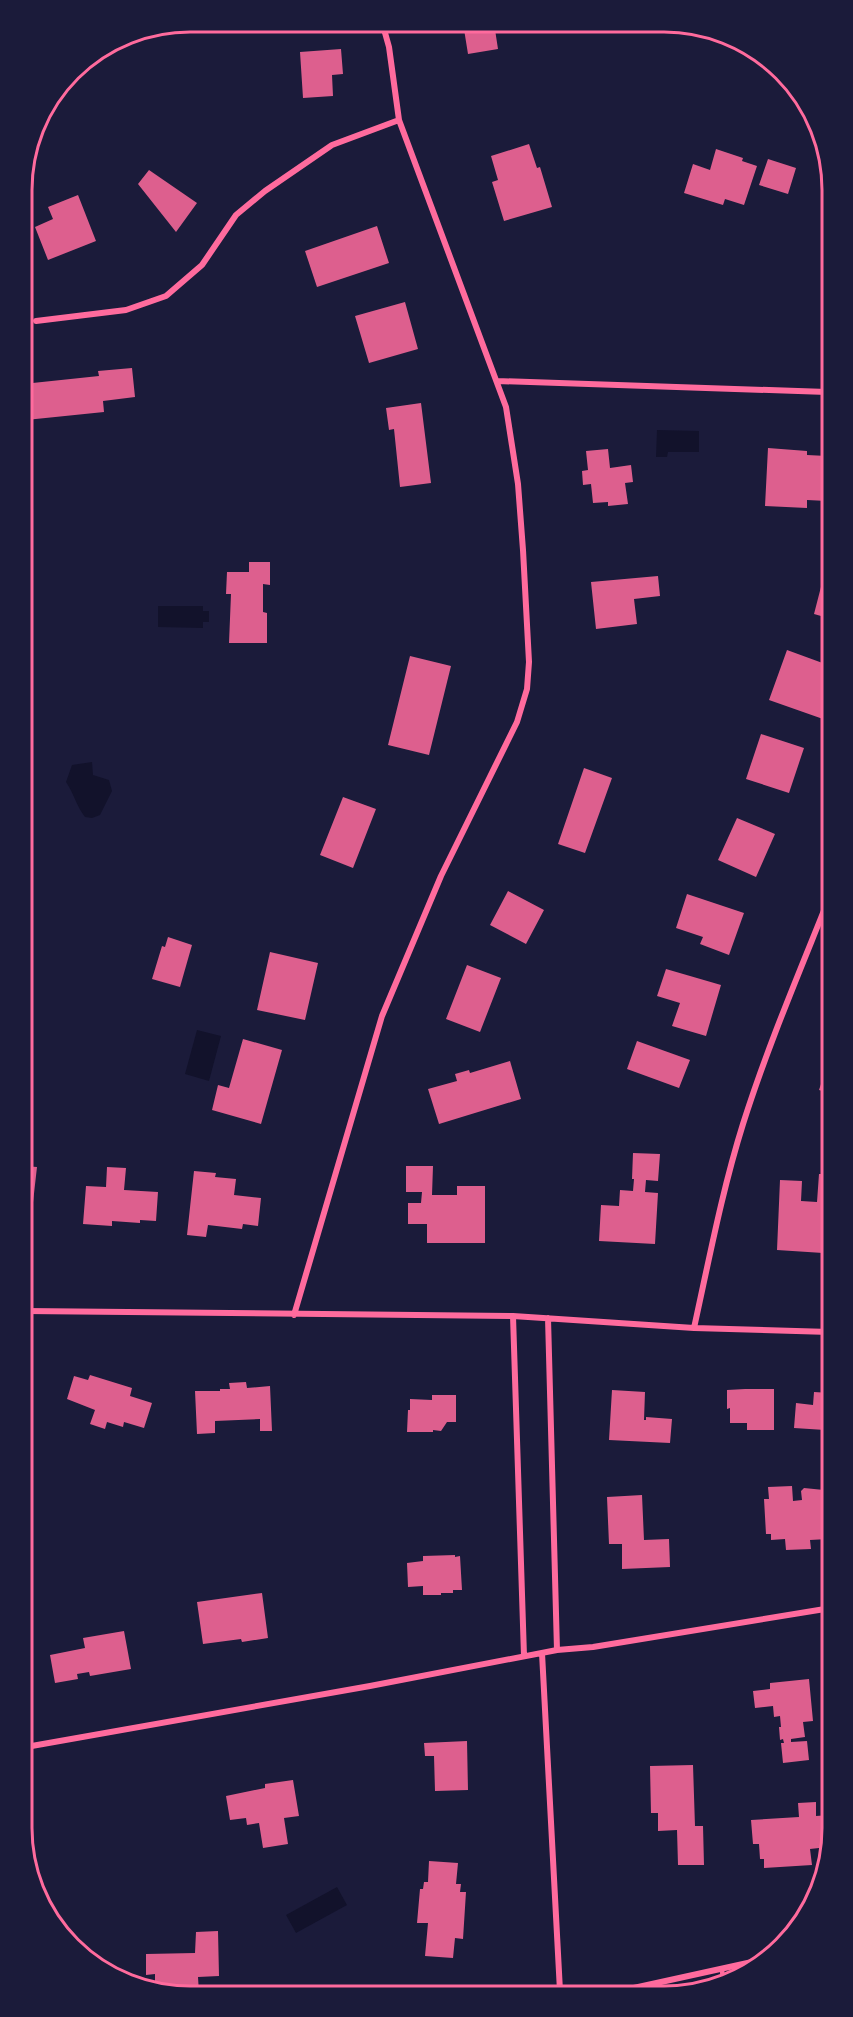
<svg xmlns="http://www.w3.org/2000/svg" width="853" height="2017" font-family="Lato,sans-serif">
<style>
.water{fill:#12122b}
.building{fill:#dd5f8e}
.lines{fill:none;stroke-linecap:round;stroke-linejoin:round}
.service{stroke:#ff6b9d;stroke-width:4.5}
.minor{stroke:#ff6b9d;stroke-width:6}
.rim{fill:none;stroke:#ff6b9d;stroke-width:3}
</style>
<rect width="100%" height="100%" fill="#1b1b3a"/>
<path class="water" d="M657,430L699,431V452H668L667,457H656Z
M158,606H203V611H209V622H203V628L158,627Z
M92,762L93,775L109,780L112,791L100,815L92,818L85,817C77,807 73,792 66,782L72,765Z
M197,1030L221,1036L209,1081L185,1074Z
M337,1887L347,1905L296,1933L286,1915Z"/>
<path class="building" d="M463,23H494L498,49L468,54Z
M512,23H533L534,29L514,33Z
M341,49L343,74L332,75L333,96L303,98L300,52Z
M529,144L537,168L540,167L552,207L504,221L492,182L498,180L491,156Z
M716,149L743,158L742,161L757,166L744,205L725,199L723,205L684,193L693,164L710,170Z
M768,159L796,168L788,194L759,185Z
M149,170L197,203L176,232L138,184Z
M78,195L96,241L48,260L35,227L53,219L48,207Z
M377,226L389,263L317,287L305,251Z
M405,302L418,349L369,363L355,316Z
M132,368L135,397L103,401L104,412L26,420L23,384L99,376L98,371Z
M421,403L431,483L400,487L394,429L389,430L386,408Z
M768,448L807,451V455L827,456V501L807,500V508L765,506Z
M608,449L610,468L631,465L633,482L625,483L628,504L608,506V502L593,503L591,484L583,485L582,471L588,470L586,451Z
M249,562H270V585L263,584V612L267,613V643H229L231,594H226L227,572H249Z
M658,576L660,596L634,599L637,624L596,629L591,582Z
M822,583L828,585V618L814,614Z
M787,650L828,665V705L823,719L769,700Z
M410,656L451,666L429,755L388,745Z
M761,734L804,748L789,793L746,779Z
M584,768L612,778L585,853L558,844Z
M343,797L376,809L353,868L320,855Z
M737,818L775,834L756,877L718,860Z
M508,891L544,910L526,944L490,925Z
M687,894L744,913L729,955L700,944L703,937L676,928Z
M168,937L192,945L180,987L152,979L162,946L165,947Z
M270,952L318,963L305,1020L257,1010Z
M467,965L501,978L480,1032L446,1019Z
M666,969L721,985L706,1036L672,1026L680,1003L657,996Z
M243,1039L282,1050L261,1124L212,1110L218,1085L229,1088Z
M637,1041L690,1060L679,1088L627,1069Z
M829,1060V1093L819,1090Z
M510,1061L521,1099L439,1124L428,1089L457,1081L455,1074L469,1070L470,1073Z
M633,1153L660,1154L658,1181L646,1180L645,1192L658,1193L655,1244L599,1241L601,1205L619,1206L620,1190L633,1191L634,1179H632Z
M24,1166L37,1167L31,1220L25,1219Z
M406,1166H433L432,1195H457V1186H485V1243H427V1224H408V1203H421L422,1192H406Z
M107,1167L126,1168L124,1190L158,1192L156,1221L140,1220V1223L112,1221V1226L83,1224L86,1186L106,1187Z
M194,1171L216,1173L215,1177L236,1179L234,1195L261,1198L258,1226L243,1224L242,1229L208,1225L206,1237L187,1235Z
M819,1174H830V1248H824L823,1253L777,1250L780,1180L802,1181L801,1201L817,1202Z
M90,1375L132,1388L130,1396L152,1403L144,1428L124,1422L123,1427L107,1422L105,1429L90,1424L95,1410L67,1399L74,1376L88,1380Z
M246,1382L247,1388L270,1386L272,1431H260V1419L215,1421V1433L197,1434L195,1391H220V1389H230L229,1383Z
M745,1389H774V1430H747V1423H730V1408L727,1409V1390Z
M612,1390L645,1392L644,1420H646V1417L672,1419L670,1443L609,1440Z
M814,1392L830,1393V1451H823L825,1430L794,1428L796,1403L813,1405Z
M432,1395H456V1422H447L441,1431L433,1430V1432H407L408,1410H410V1399L432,1400Z
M792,1486L793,1501L802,1500L801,1491L804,1488L824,1490L825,1496H830L831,1526H827L828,1539L810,1540L811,1549L786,1550L785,1539L771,1540V1534H766L764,1499H769L768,1487Z
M642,1495L644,1540L669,1539L670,1567L622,1569V1544H609L607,1497Z
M455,1555V1557L460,1556L462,1590H453V1593H441V1595H423V1586L408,1587L407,1563L423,1561V1556Z
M262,1593L268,1638L242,1642L241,1639L203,1644L197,1602Z
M124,1631L131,1669L90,1676L89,1672L77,1674L78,1679L55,1683L50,1655L85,1648L83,1638Z
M809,1679L813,1721L803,1722L805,1737L791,1739V1742L807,1741L809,1760L783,1763L781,1743H784L783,1739L780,1740L779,1727H781L780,1716L774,1717L773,1706L755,1708L753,1691L770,1689V1683Z
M467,1741L468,1790L435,1791L434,1756H425L424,1743Z
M693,1765L695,1826H703L704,1865H678L677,1830L658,1831V1813H651L650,1766Z
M293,1780L299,1816L284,1818L288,1844L263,1848L259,1823L247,1825L246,1818L230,1820L226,1796L265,1788V1784Z
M816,1802V1816L830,1815L832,1838L828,1847L810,1849L812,1865L764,1868V1859H760L759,1844H753L751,1820L799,1817L798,1803Z
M429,1861L458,1863L456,1884H461L460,1892H466L463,1939L455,1938L453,1958L425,1956L428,1923H417L420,1889H423L424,1882H428Z
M218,1931L219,1976L198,1977L199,1993H171V1987L155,1988V1974L146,1975V1954L195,1953L196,1932Z"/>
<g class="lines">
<path class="service" d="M722,1969L723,1983"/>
<path class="minor" d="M36,321L126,310L166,296L202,265L236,215L265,191L332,145L399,120
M497,381L827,392
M25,1311L513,1316L694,1328L830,1332
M294,1315L382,1016L441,876L517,722L527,689L529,662L523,550L518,484L506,407L399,120L389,47L382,22
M513,1316L524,1656
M548,1318L557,1650
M694,1328C709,1260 722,1191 743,1124C767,1048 799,973 829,898
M542,1653L560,1991
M26,1747L370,1686L557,1650L593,1647L831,1608
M620,1991L766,1959"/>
</g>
<path d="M0 0H853V2017H0ZM190 32H664A158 158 0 0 1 822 190V1828A158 158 0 0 1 664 1986H190A158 158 0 0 1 32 1828V190A158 158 0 0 1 190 32Z" fill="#1b1b3a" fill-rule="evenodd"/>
<path class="rim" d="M190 32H664A158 158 0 0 1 822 190V1828A158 158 0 0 1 664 1986H190A158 158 0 0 1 32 1828V190A158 158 0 0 1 190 32Z"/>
</svg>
